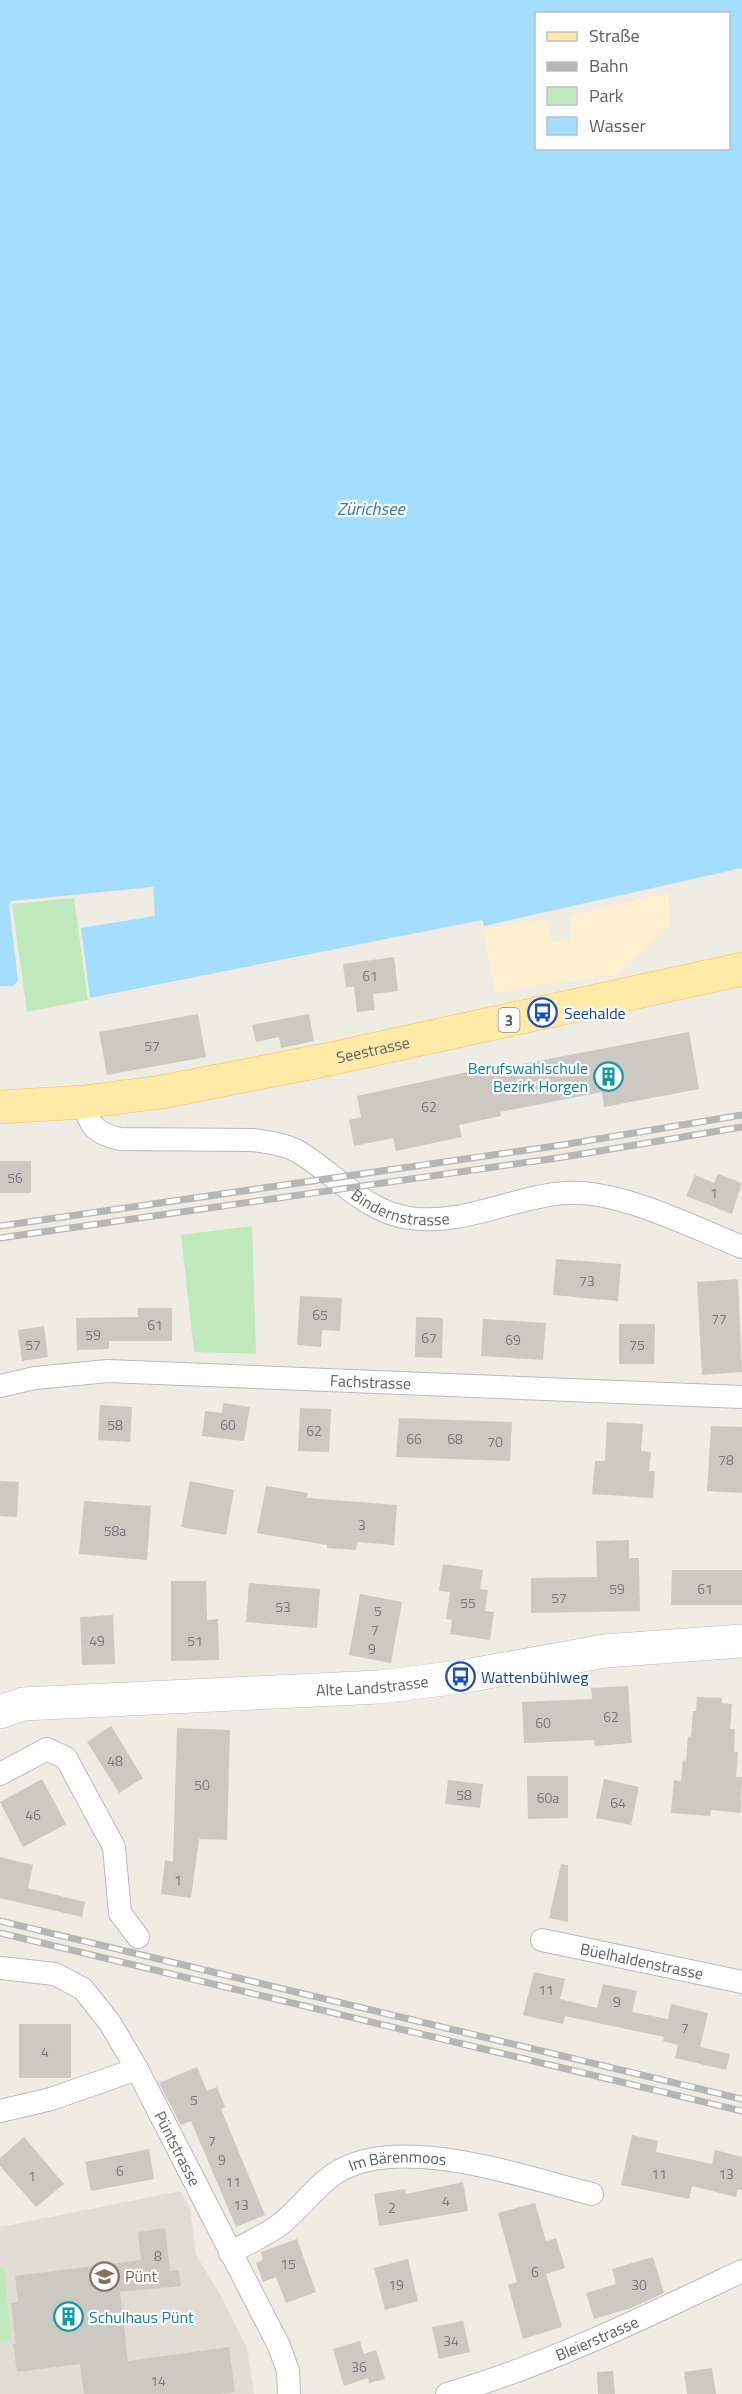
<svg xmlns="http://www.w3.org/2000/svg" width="742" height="2394" font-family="'Titillium Web',sans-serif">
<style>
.education{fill:#e2ddd4}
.green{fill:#c0e9bd}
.sand{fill:#feefcf}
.water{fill:#a3deff;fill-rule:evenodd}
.building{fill:#ccc8c2}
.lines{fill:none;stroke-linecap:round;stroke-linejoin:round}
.street-casing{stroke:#b6babe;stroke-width:24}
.secondary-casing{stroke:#b6bbc1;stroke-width:34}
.primary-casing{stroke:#febe4d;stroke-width:34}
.street{stroke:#fff;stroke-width:22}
.secondary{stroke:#fff;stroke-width:33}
.primary{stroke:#ffeaa8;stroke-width:33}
.rail-casing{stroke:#b5b6b6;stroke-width:7}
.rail{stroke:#fff;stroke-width:4.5;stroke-dasharray:14;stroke-linecap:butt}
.labels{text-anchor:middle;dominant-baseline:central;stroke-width:4.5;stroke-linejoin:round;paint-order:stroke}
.number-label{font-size:14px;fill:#777a7c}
.shield{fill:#fff;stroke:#8c9093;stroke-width:1.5}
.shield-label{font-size:15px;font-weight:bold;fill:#5b6065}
.transit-label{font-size:16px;fill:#164399;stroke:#fff;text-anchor:start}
.street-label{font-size:16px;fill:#5b6065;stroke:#fff}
.culture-label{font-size:16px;fill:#0d838f;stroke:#fff;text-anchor:end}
.education-label{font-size:16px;fill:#785e54;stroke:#fff;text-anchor:start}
.water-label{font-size:18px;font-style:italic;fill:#347bb2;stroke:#fff}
</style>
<rect width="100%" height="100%" fill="#efece3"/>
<path class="education" d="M180,2191L190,2208L196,2255L221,2296L247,2348L254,2394H0V2227Z"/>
<path class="green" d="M74,898L88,1000L27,1012L12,904Z
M252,1226L256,1354L194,1352L181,1235Z
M4,2267L11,2340L0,2342V2268Z"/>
<path class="sand" d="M668,893L671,926L617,975L559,982L496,993L483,930L546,919L552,942L571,939V915Z"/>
<path class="water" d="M0,0H742V868L484,926L482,920L90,998L81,928L155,916L153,887L12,901L9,905L18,981L13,986H0ZM536,14H728V148H536Z"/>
<path class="building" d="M394,957L398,991L373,994L375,1010L357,1012L354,987H346L343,964Z
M198,1014L206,1057L107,1075L99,1032Z
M309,1014L314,1041L281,1048L279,1037L256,1042L252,1025Z
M689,1032L699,1089L604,1107L602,1092L500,1112L501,1116L459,1125L462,1137L396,1151L393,1138L354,1146L349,1120L361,1117L357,1096L490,1067L491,1070Z
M0,1161H31V1193H0Z
M718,1174L742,1183L732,1214L686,1196L695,1175L714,1183Z
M556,1259L621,1264L618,1301L553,1295Z
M738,1279L742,1372L702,1375L697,1282Z
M300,1296L342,1298L340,1331L322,1330L321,1347L297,1345Z
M138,1308H172V1341H109V1349L77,1350L76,1318L138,1317Z
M416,1317L443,1318L442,1358L415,1357Z
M483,1319L546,1323L543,1360L481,1356Z
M619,1324H655L654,1364H619Z
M44,1326L48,1357L22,1361L18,1330Z
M223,1403L250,1407L244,1441L202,1436L205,1411L222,1413Z
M100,1405L132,1407L130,1442L98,1440Z
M300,1408L331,1409L329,1452L298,1451Z
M399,1418L512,1422L510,1461L396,1457Z
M607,1422L643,1424L641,1451L651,1452L649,1471H655L653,1498L592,1494L595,1461H605Z
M711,1426L742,1427V1493L707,1491Z
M0,1481L19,1482L17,1517L0,1516Z
M190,1481L234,1490L226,1535L181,1527Z
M266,1486L308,1493L307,1498L397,1505L394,1545L357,1542L356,1550L327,1548V1545L257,1533Z
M84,1501L151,1506L147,1560L79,1554Z
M629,1540V1558H639L640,1611L531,1613V1578L597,1577L596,1541Z
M443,1564L483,1570L480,1589L488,1590L485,1611L494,1612L490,1640L450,1634L452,1620L446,1619L450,1592L439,1591Z
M672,1570H742V1605H671Z
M171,1581H206L207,1620L218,1619L219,1660L171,1661Z
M249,1583L320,1589L317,1628L246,1622Z
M360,1594L402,1602L391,1663L349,1655Z
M113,1615L115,1664L82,1665L80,1617Z
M628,1686L632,1743L595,1746L594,1740L524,1743L522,1702L592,1699L591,1688Z
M697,1697L722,1698V1703L732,1704L730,1729H735L734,1752H738L736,1777H742L741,1813L711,1810L710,1816L671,1813L674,1780L681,1781L683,1760L686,1761L688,1736L691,1737L693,1711H696Z
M111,1726L143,1778L119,1793L87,1742Z
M177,1728L230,1730L227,1840L199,1839L191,1898L161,1894L165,1860L173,1862Z
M527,1776H568V1818L528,1819Z
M42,1779L66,1824L23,1847L0,1802Z
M604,1779L639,1787L631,1825L596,1818Z
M448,1780L483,1784L480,1808L445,1804Z
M0,1857L33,1865L28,1888L85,1902L82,1917L0,1898Z
M561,1864L568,1865V1922L549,1918Z
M534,1972L565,1979L560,1999L597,2008L603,1984L637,1991L632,2012L668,2019L671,2004L708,2013L700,2047L730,2054L726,2070L675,2058L678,2045L663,2041L664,2037L565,2016L563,2024L523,2015Z
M19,2024H71V2078H19Z
M197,2067L207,2091L217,2087L225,2107L221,2109L265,2215L236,2227L191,2121L181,2125L159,2083Z
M632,2135L658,2141L656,2152L712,2164L715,2150L742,2157V2190L738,2189L736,2197L692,2186L689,2199L621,2185Z
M24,2137L64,2184L36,2207L0,2166V2158Z
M149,2149L154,2179L91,2191L85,2162Z
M463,2182L468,2211L379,2226L374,2194L405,2189L406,2194Z
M535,2203L546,2241L556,2238L565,2268L546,2274L562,2327L523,2339L508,2285L517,2282L498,2213Z
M165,2228L170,2271L179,2270L181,2286L120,2292L128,2361L229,2347L235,2392L219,2394H84L80,2364L17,2372L13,2344H16L11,2303L18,2302L15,2276L141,2260L138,2232Z
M297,2239L316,2292L286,2303L276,2277L263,2282L256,2263L263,2260L261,2252Z
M653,2257L664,2293L631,2308L594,2319L586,2293L616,2284L612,2269Z
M408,2259L418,2301L385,2310L374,2268Z
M463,2321L470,2352L439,2359L432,2327Z
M360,2341L364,2354L376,2350L385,2379L369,2383L368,2378L344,2386L333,2349Z
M712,2368L716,2394H687L684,2372Z
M613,2371L615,2394H598L597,2372Z"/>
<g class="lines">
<defs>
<g id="street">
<path id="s1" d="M84,1102C88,1126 97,1134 120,1139L253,1140C267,1142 284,1144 297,1151C335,1173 363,1211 409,1218C463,1226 512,1197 565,1193C619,1189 692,1227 742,1247"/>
<path id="s2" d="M0,1386L35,1378L108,1371L742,1397"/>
<path d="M0,1774L47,1749L66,1758L114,1847L120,1913L138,1937"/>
<path id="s3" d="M542,1940L742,1982"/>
<path id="s4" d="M0,1968L55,1974L83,1989L110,2023L137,2069L279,2346L288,2371L289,2394"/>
<path d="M0,2111L51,2099L137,2069"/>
<path id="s5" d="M230,2253C246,2244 264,2236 278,2226C300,2210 315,2185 339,2171C403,2134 523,2177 592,2194"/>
<path id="s6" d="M447,2394C550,2364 645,2317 742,2271"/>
</g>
<g id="secondary">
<path id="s7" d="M0,1712L23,1704L379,1687L460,1677L605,1651L742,1641"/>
</g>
<g id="primary">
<path id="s8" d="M0,1107L84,1102L161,1092L330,1059L742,969"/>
</g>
</defs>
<use href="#street" class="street-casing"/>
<use href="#secondary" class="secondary-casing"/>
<use href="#primary" class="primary-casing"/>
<use href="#street" class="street"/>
<use href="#secondary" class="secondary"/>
<use href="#primary" class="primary"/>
<defs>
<path id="rail" d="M0,1226L562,1145L742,1115
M0,1238L564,1157L742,1127
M0,1921L742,2099
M0,1933L742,2111"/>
</defs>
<use href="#rail" class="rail-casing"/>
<use href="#rail" class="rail"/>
</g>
<defs>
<symbol id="bus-ring" viewBox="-11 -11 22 22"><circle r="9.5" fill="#fff" stroke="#1a4fb4" stroke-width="1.5"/><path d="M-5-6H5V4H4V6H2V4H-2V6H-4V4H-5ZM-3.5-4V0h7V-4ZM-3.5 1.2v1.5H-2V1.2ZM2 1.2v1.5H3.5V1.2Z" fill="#1a4fb4"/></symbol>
<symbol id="building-ring" viewBox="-11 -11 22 22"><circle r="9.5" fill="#fff" stroke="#0f9aa8" stroke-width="1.5"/><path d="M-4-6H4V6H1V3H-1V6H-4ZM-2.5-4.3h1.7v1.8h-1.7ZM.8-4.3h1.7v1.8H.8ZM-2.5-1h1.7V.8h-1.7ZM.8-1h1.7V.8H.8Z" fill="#0f9aa8"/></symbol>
<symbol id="school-ring" viewBox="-11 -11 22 22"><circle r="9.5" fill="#fff" stroke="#8d6e63" stroke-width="1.5"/><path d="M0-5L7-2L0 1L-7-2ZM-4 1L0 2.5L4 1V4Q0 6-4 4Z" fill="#8d6e63"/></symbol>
</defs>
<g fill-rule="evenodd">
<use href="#bus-ring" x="526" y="996" width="33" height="33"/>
<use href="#building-ring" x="592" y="1060" width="33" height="33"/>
<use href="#bus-ring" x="444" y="1660" width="33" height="33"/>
<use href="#school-ring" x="88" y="2260" width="33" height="33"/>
<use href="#building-ring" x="52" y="2300" width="33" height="33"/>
</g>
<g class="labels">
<g class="number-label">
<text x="370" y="975">61</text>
<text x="152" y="1045">57</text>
<text x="429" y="1106">62</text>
<text x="15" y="1177">56</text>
<text x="714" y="1192">1</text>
<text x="587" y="1280">73</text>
<text x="320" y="1314">65</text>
<text x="719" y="1318">77</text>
<text x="155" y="1324">61</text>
<text x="93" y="1334">59</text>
<text x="429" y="1337">67</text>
<text x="513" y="1339">69</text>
<text x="33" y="1344">57</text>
<text x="637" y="1344">75</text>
<text x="115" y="1424">58</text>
<text x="228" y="1424">60</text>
<text x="314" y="1430">62</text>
<text x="414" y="1438">66</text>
<text x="455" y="1438">68</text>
<text x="495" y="1441">70</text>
<text x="726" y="1459">78</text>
<text x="362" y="1524">3</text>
<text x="115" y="1530">58a</text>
<text x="617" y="1588">59</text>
<text x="705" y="1588">61</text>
<text x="559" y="1597">57</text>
<text x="468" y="1602">55</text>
<text x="283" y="1606">53</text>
<text x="378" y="1610">5</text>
<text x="375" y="1629">7</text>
<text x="97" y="1640">49</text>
<text x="195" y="1640">51</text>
<text x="372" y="1648">9</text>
<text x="611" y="1716">62</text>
<text x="543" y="1722">60</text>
<text x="115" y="1760">48</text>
<text x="202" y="1784">50</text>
<text x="464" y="1794">58</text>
<text x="548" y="1797">60a</text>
<text x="618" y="1802">64</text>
<text x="33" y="1814">46</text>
<text x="178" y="1879">1</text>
<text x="546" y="1989">11</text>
<text x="617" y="2001">9</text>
<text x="685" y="2027">7</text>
<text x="45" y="2051">4</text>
<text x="194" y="2099">5</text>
<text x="212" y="2140">7</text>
<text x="222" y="2159">9</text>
<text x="120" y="2170">6</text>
<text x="659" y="2173">11</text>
<text x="726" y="2173">13</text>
<text x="32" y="2175">1</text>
<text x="233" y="2181">11</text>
<text x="446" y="2200">4</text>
<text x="241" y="2204">13</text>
<text x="392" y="2207">2</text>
<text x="158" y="2255">8</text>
<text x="288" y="2263">15</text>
<text x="535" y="2271">6</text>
<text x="396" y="2284">19</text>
<text x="639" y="2284">30</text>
<text x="451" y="2340">34</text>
<text x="359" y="2366">36</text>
<text x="158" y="2380">14</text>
</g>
<rect class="shield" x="498.5" y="1008" width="21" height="24" rx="4.5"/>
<g class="shield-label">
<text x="509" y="1020">3</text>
</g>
<g class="transit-label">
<text x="564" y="1013">Seehalde</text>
<text x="481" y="1677">Wattenbühlweg</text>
</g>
<g class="street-label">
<text stroke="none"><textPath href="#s8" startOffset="378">Seestrasse</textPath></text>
<text stroke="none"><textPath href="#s1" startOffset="356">Bindernstrasse</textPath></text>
<text stroke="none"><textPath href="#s2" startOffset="372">Fachstrasse</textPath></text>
<text stroke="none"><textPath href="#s7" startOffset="374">Alte Landstrasse</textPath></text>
<text stroke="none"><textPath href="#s3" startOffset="102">Büelhaldenstrasse</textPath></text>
<text stroke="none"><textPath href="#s4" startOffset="273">Püntstrasse</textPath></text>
<text stroke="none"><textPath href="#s5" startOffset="198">Im Bärenmoos</textPath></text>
<text stroke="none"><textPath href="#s6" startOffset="160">Bleierstrasse</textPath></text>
</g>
<g class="culture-label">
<text x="588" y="1068">Berufswahlschule<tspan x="588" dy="18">Bezirk Horgen</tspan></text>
<text x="89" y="2317" text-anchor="start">Schulhaus Pünt</text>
</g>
<g class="education-label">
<text x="125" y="2276">Pünt</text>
</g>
<g class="water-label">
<text x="371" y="508">Zürichsee</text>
</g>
</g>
<rect x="535" y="12" width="195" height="138" fill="#ffffff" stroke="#bdbfc1" stroke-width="1.5"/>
<rect x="547" y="32" width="30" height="9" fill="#ffeaa8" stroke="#bdbfc1" stroke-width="1.5"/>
<text x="589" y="42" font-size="18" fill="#5b6065">Straße</text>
<rect x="547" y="62" width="30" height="9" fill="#b5b6b6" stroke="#bdbfc1" stroke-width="1.5"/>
<text x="589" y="72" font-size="18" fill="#5b6065">Bahn</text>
<rect x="547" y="87" width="30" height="18" fill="#c0e9bd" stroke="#bdbfc1" stroke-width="1.5"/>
<text x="589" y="102" font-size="18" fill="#5b6065">Park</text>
<rect x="547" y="117" width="30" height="18" fill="#a3deff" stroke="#bdbfc1" stroke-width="1.5"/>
<text x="589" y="132" font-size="18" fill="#5b6065">Wasser</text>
</svg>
